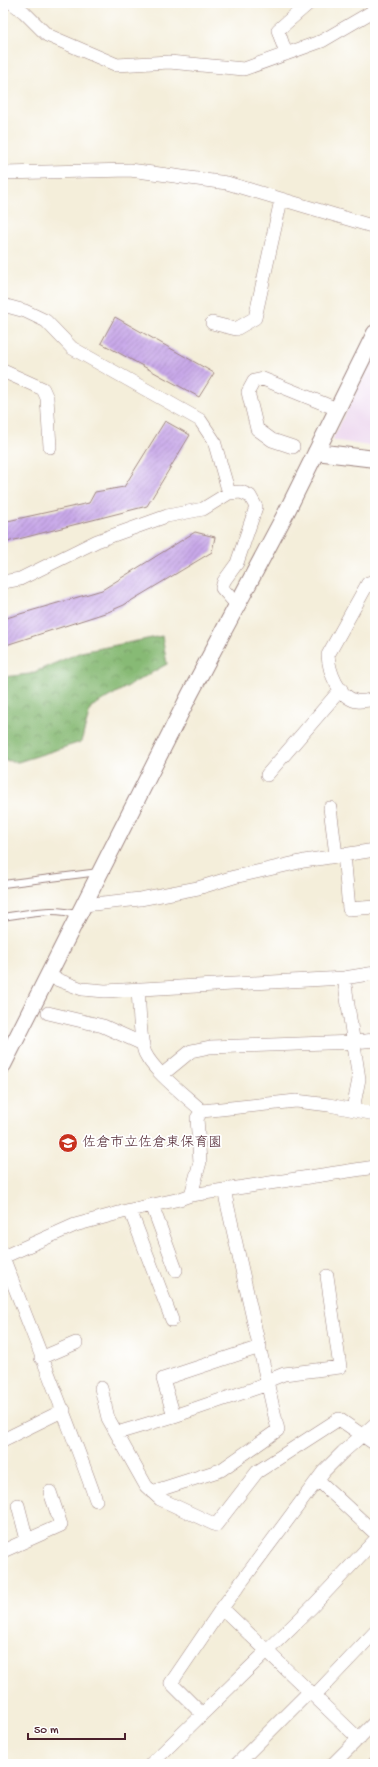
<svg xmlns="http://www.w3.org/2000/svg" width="378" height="1767" font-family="'Gochi Hand','Klee One',sans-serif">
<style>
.built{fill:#ead1ec}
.forest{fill:url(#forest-crowns);stroke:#686c50}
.building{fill:url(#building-hatch)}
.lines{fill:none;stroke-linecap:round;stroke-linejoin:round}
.service-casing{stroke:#9f8682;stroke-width:8}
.minor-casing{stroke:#9f8682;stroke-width:14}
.tertiary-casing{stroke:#9f8682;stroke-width:18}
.service{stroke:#fff;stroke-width:6}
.minor{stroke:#fff;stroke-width:13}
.tertiary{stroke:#fff;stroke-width:16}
.labels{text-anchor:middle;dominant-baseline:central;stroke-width:3.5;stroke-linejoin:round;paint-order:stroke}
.poi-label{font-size:14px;fill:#4a1f2b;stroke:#fff;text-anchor:start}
</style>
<defs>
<pattern id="forest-crowns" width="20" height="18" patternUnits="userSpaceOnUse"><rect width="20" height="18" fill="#87ba74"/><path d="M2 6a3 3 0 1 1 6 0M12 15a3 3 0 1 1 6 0" fill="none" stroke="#70975f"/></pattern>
<pattern id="building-hatch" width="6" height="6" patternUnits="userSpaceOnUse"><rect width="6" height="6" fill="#c8a8e9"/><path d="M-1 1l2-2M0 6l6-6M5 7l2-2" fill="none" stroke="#a488bd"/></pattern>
</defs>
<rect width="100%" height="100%" fill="#fff"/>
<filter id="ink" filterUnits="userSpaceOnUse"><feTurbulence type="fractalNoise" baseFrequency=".025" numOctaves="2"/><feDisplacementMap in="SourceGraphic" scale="8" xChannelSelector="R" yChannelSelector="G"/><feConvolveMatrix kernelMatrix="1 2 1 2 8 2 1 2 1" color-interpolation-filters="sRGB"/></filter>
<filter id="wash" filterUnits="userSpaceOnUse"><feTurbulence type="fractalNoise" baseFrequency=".012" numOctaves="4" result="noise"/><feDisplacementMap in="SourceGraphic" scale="16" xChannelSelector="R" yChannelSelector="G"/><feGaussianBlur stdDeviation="0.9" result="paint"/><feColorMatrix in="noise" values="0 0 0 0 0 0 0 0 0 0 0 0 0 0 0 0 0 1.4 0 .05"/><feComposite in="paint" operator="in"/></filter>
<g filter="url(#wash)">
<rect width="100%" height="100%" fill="#f4eeda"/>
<path class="built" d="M375,355V447L332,440Z"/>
<path class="forest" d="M162,636L167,664L91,707L81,742L18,762L3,760V677L30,674L81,652Z"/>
<g id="blocks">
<path class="building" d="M115,317L214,373L199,397L101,343Z
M165,421L190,435L147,506L3,543V522L89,503L95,492L124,487Z
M195,532L215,537L212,552L124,605L108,612L3,646V619L102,590Z"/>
</g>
</g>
<g filter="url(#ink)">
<use href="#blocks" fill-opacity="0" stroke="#9f8682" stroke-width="1"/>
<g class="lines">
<defs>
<path id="service" d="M3,884L99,872
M3,917C29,913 53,907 78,915"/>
<path id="minor" d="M12,3L24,12L47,35L117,65L169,62L244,69L322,41L375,10
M286,54L278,30L309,3
M3,173L130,170L227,183L375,227
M3,305L25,311L46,321L72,348L200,420L214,441L229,493
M212,323L236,329L255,318L281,200
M3,371L43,389L47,398L50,447
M293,447L272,440L257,429L248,392L254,381L263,379L337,409
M375,581L368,583L328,655C329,672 338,696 356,701C361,702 370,700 375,699
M3,582L20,579L97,541L167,516L203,509L229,493L241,492L250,496L256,507L237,563L224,581L222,588L237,605
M267,775L341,689
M330,808L336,855
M344,854L349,909L375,907
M84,905L140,899L198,888L234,877L304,861L375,850
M48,976L82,989L105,991L344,978L375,973
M344,978L359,1079L353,1109
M138,989C139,1003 140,1042 145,1053C154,1072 186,1096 202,1111L296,1101L329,1105L375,1114
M48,1013L103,1026L143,1044
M163,1074L191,1051L210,1047L355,1042L375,1040
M191,1195L375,1167
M152,1205L176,1270
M130,1210L172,1320
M3,1257L75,1225L130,1210L180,1199L191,1195L200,1162L197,1118L202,1111
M3,1257C34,1338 67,1418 96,1500
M41,1358L76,1343
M267,1381L284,1374L340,1367L327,1276
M101,1388L108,1418L146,1486L160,1499L216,1525L257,1472L339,1419L375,1444
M174,1416L163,1379L260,1347
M117,1433L174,1416L268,1384
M3,1440L64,1410
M318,1480L375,1533
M152,1492L221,1470L278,1430L224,1190
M18,1505L27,1540
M3,1551L61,1525L50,1492
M222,1608L359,1739
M314,1696L375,1632
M202,1714L171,1683L222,1608L324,1471L343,1452L375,1424
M151,1764L312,1607L375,1540
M237,1764L310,1691
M333,1764L375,1722
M374,1764L375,1763"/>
<path id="tertiary" d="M316,452L375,459
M3,1065L190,694L287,511L375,333"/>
</defs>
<use href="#service" class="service-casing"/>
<use href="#minor" class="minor-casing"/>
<use href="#tertiary" class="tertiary-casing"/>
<use href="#service" class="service"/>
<use href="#minor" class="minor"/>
<use href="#tertiary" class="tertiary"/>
</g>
</g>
<defs>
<symbol id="school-disc" viewBox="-11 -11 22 22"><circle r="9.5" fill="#c8321e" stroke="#fff"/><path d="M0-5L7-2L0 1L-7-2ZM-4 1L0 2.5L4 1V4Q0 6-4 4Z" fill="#fff"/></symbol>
</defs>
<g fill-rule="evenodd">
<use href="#school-disc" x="57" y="1132" width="22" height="22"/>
</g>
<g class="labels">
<g class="poi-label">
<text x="82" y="1143">佐倉市立佐倉東保育園</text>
</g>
</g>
<rect width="378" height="1767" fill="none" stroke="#fff" stroke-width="16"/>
<path d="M28 1733v6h97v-6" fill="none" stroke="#4a1f2b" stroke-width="2"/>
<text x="34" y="1733" font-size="12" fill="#4a1f2b" stroke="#ffffff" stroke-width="3" paint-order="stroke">50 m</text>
</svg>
